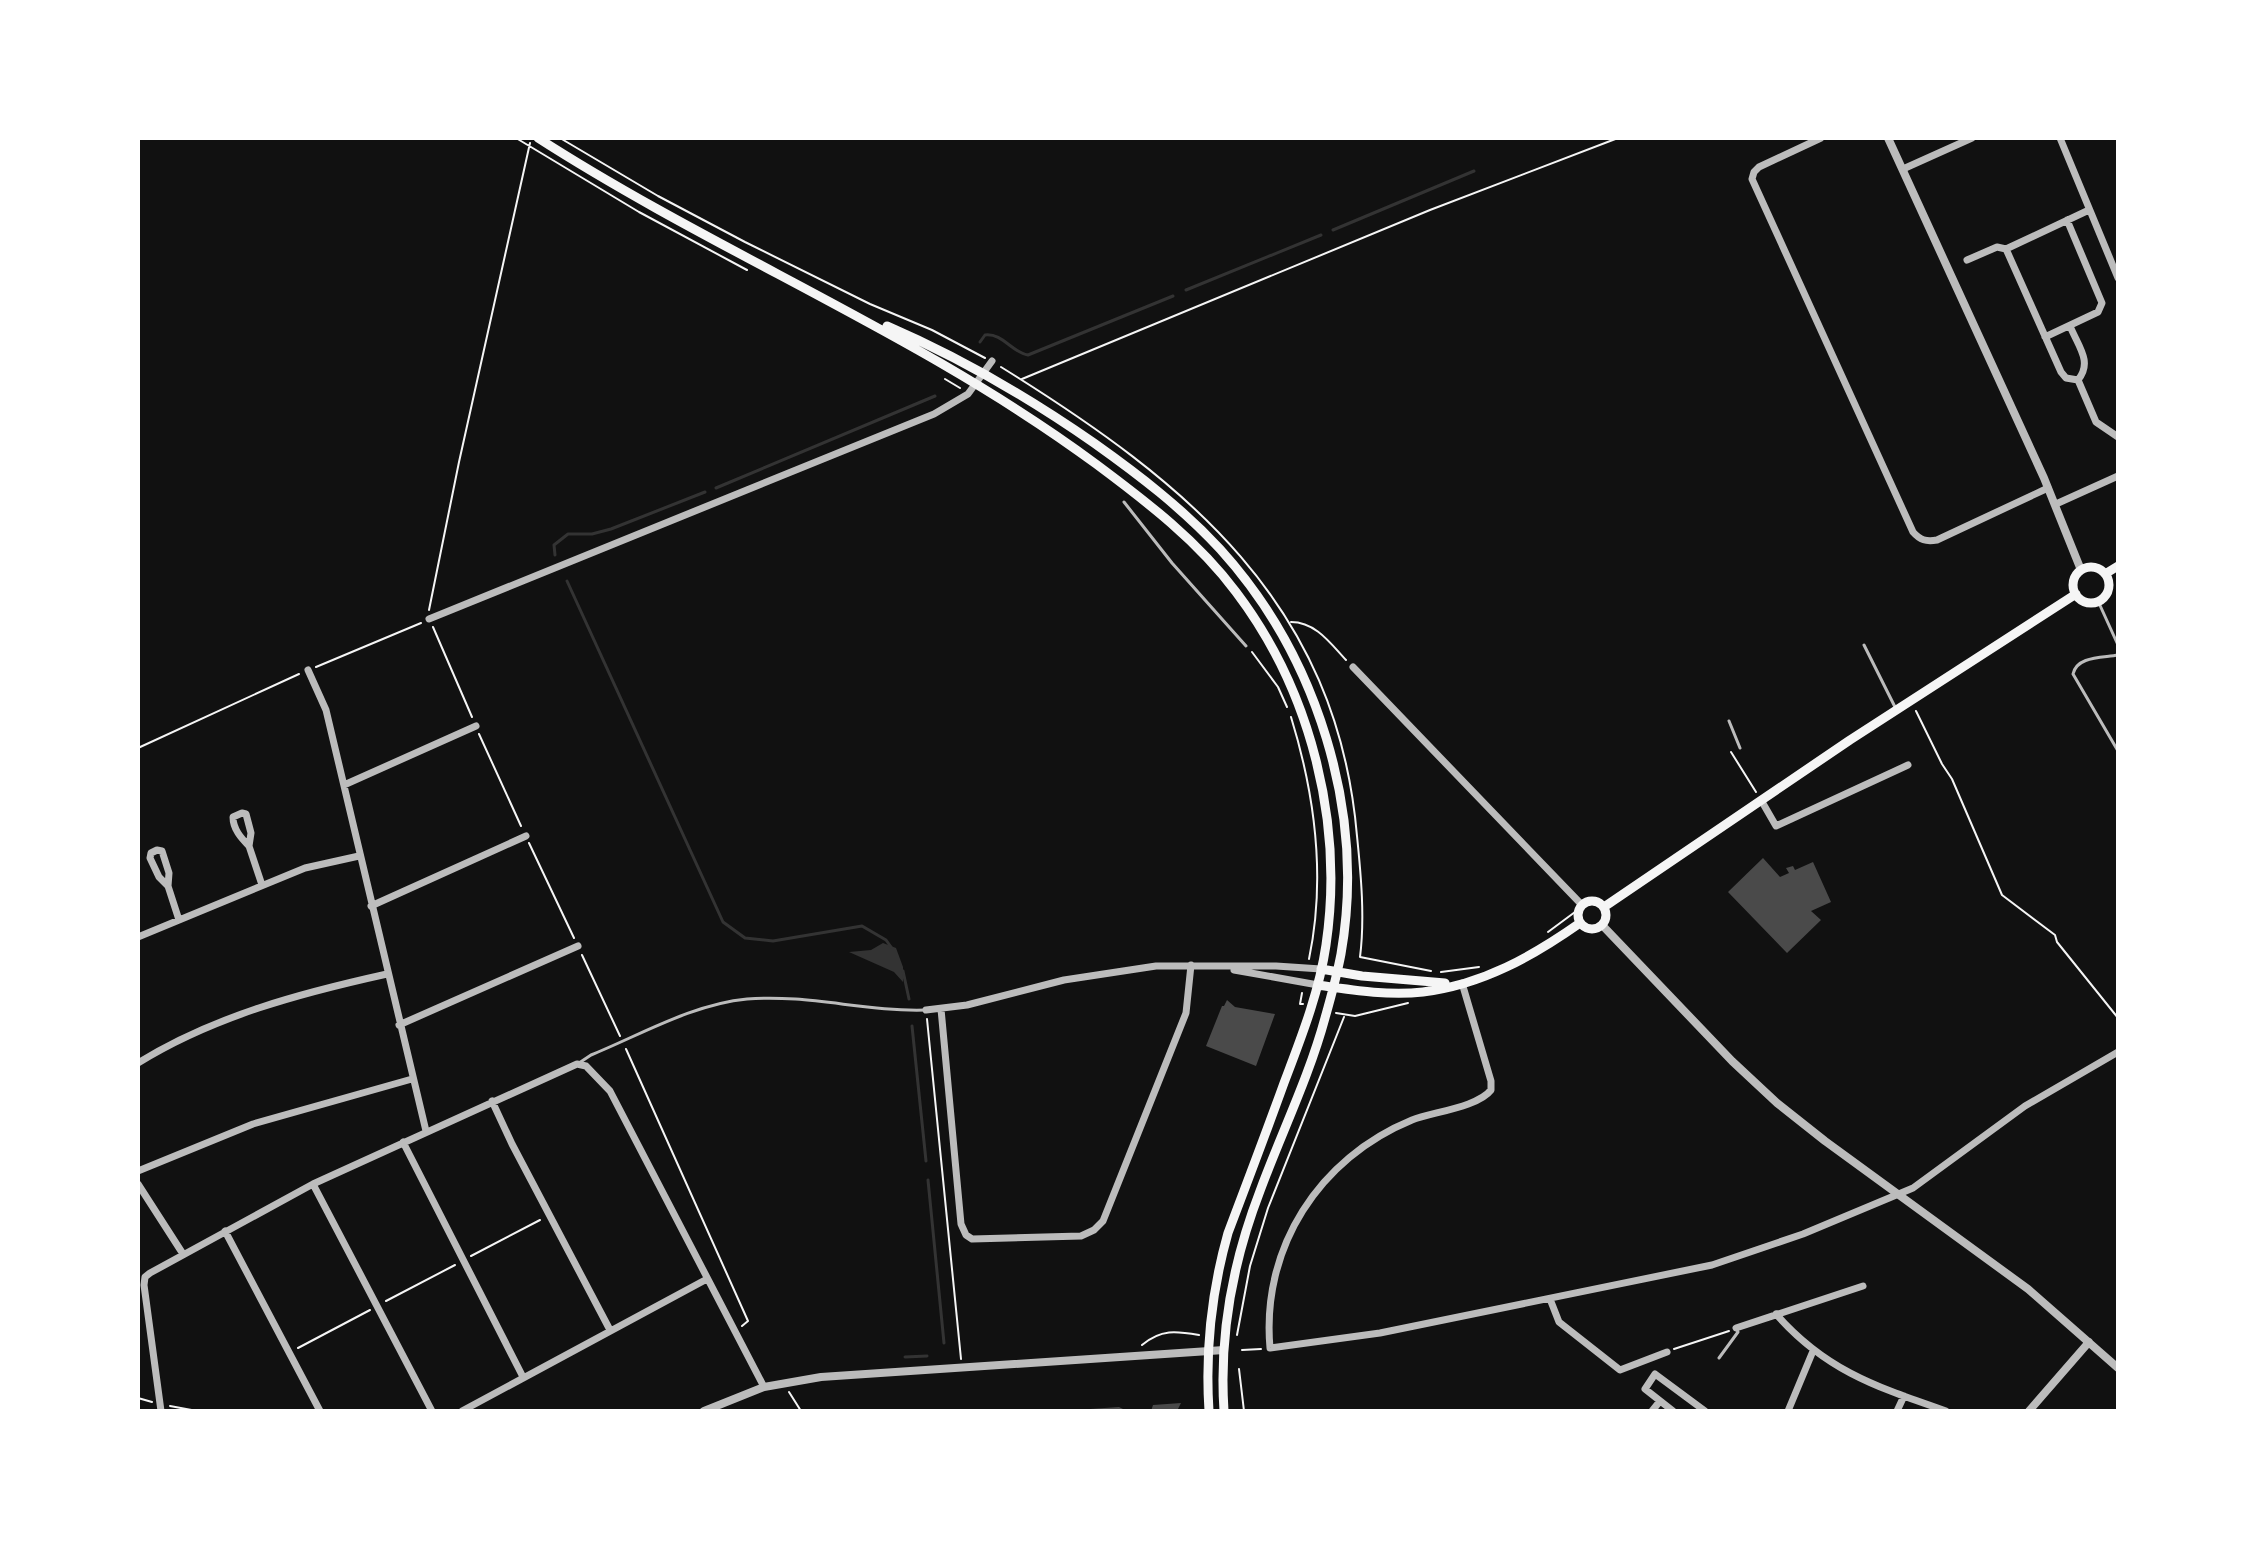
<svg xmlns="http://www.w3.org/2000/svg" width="2256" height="1549" font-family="Figtree,sans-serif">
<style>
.water{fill:#333}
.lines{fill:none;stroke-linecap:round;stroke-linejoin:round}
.stream{stroke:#333;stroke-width:3}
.building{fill:#4a4a4a}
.path{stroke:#f5f5f5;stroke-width:2}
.service{stroke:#bcbcbc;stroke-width:3}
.minor{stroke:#bcbcbc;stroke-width:7}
.tertiary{stroke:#bcbcbc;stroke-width:8}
.secondary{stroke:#f5f5f5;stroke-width:9}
</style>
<rect width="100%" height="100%" fill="#111"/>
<path class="water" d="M883,943L896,948L903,967V982L894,972L849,952L871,950Z"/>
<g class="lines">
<path class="stream" d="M1333,230L1474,171
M1186,290L1321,235
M980,342L985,335C1003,333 1011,352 1028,355L1173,296
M716,488L935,396
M555,555L554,545L568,534H592L611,529L705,492
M567,581L723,922L745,938L773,941L862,926L886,940L891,947
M903,971L909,999
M912,1026L926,1161
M928,1180L944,1343
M905,1357L927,1356"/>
</g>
<path class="building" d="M1763,858L1780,877L1789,873L1786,868L1793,866L1795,870L1813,862L1831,902L1811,911L1821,920L1787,953L1728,892Z
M1227,1000L1235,1007L1275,1014L1256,1066L1206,1046L1222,1006H1224Z
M1181,1403L1177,1411H1151L1153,1405Z
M1119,1407L1127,1411H1090V1409Z"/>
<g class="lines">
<path class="path" d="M516,138L639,212L747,270
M560,138L658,196L745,242L870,304L932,330L985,358
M1001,367C1186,482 1337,602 1357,836C1361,875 1365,918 1360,957L1431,971
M945,379L960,388
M1022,379L1430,210L1618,138
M429,610L459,462L530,143
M1291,622C1316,622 1331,644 1346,660
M433,627L472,717
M1252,652L1278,687L1287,707
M316,667L421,623
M1916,711L1942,764L1952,779L2002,895L2055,935L2057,942L2118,1018
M1291,717C1315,795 1326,878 1309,959
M479,734L521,826
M138,748L299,674
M1731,752L1756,792
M529,843L574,938
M1548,932L1575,912
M582,955L620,1036
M1441,972L1479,967
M1302,993L1300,1004H1303
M1336,1013L1355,1016L1408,1003
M927,1019L961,1359
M626,1049L748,1321L742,1326
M471,1256L540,1220
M386,1301L455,1265
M1237,1335L1250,1266L1268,1208L1344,1017
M1142,1345C1161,1329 1176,1331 1199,1335
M298,1348L370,1310
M1674,1349L1729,1331
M1242,1350L1261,1349
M1239,1369L1244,1411
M789,1392L801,1411
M138,1398L152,1402
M170,1406L197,1411"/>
<path class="service" d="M1124,502L1172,563L1246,646
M2098,601L2118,645
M1864,645L1896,709
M2118,655C2102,658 2077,656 2073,674L2118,751
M1729,721L1740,748
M579,1063L591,1055C640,1035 693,1004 747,999C808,994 866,1012 926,1010
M1719,1358L1738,1332L1736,1328"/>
<path class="minor" d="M1821,138L1759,167L1754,172L1752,179L1913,532C1920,540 1926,542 1937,540L2048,488
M2060,138L2118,278
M1903,169L1972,138
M2089,210L2006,249L2061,372L2066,378L2078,380L2096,422L2118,437
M1967,260L1997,247L2006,249
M2070,326C2078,346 2093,362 2078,380
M2045,337L2098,312L2102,303L2067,220
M2056,504L2118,476
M429,619L934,414L968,394L992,361
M1353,667L1582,905
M308,670L326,710L426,1131
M344,785L476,726
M1761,800L1776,826L1908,765
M249,846C241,838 233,829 233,817L242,813L246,814L251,833L249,846L262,885
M168,886L159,877L150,858L151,853L157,850L162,851L169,873L168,886L179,920
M371,906L526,836
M138,937L305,868L359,856
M1234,970L1318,985
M1462,983L1491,1081V1090C1478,1107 1433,1112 1412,1120C1319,1158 1261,1248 1270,1348L1380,1333L1712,1265L1803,1234L1913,1188L2025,1106L2118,1052
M941,1009L961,1224L966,1235L972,1239L1081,1236L1094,1230L1103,1221L1186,1013L1191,965
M926,1010L967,1005L1064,980L1156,966H1276L1321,969
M399,1025L578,946
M138,1063C214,1016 301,993 387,974
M492,1101L512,1144L610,1330
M403,1142L523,1377
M138,1171L253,1124L412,1079
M138,1184L183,1254
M313,1184L432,1411
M225,1231L320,1411
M1550,1299L1559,1322L1620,1370L1667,1352
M1776,1314C1826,1371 1877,1387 1946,1411
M1736,1328L1863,1286
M161,1411L144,1285L145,1277L150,1273L313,1184L577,1064L586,1066L610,1091L764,1387
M462,1411L707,1279
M1652,1411L1660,1401
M1673,1411L1645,1389L1655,1374L1705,1411
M1788,1411L1813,1351
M1897,1411L1904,1396"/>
<path class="tertiary" d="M1888,138L2044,478L2081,570
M1602,925L1732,1061L1777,1103L1825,1141L2028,1289L2118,1368
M704,1411L764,1387L821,1377L1224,1350
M2029,1411L2089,1342"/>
<path class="secondary" d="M538,138C720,255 922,335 1096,464C1147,502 1198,541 1236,592C1311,691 1344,823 1326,945C1319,993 1301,1038 1284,1083C1266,1133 1247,1183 1228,1233C1211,1293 1205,1349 1209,1411
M887,326C961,358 1028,397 1094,443C1139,475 1182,508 1220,549C1317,656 1366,811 1341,954C1337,975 1331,997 1325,1018C1309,1077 1281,1134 1260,1191C1233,1261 1219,1336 1224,1411
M2073 585a18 18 0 1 1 36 0a18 18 0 1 1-36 0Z
M2105,574L2118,566
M1578 915a14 14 0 1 1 28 0a14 14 0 1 1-28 0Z
M1604,907L1850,740L2076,594
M1321,969L1362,976L1445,983
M1318,985C1352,990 1388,996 1423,992C1482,985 1533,956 1580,923"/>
</g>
<rect width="2256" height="1549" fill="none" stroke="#ffffff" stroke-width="280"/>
</svg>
